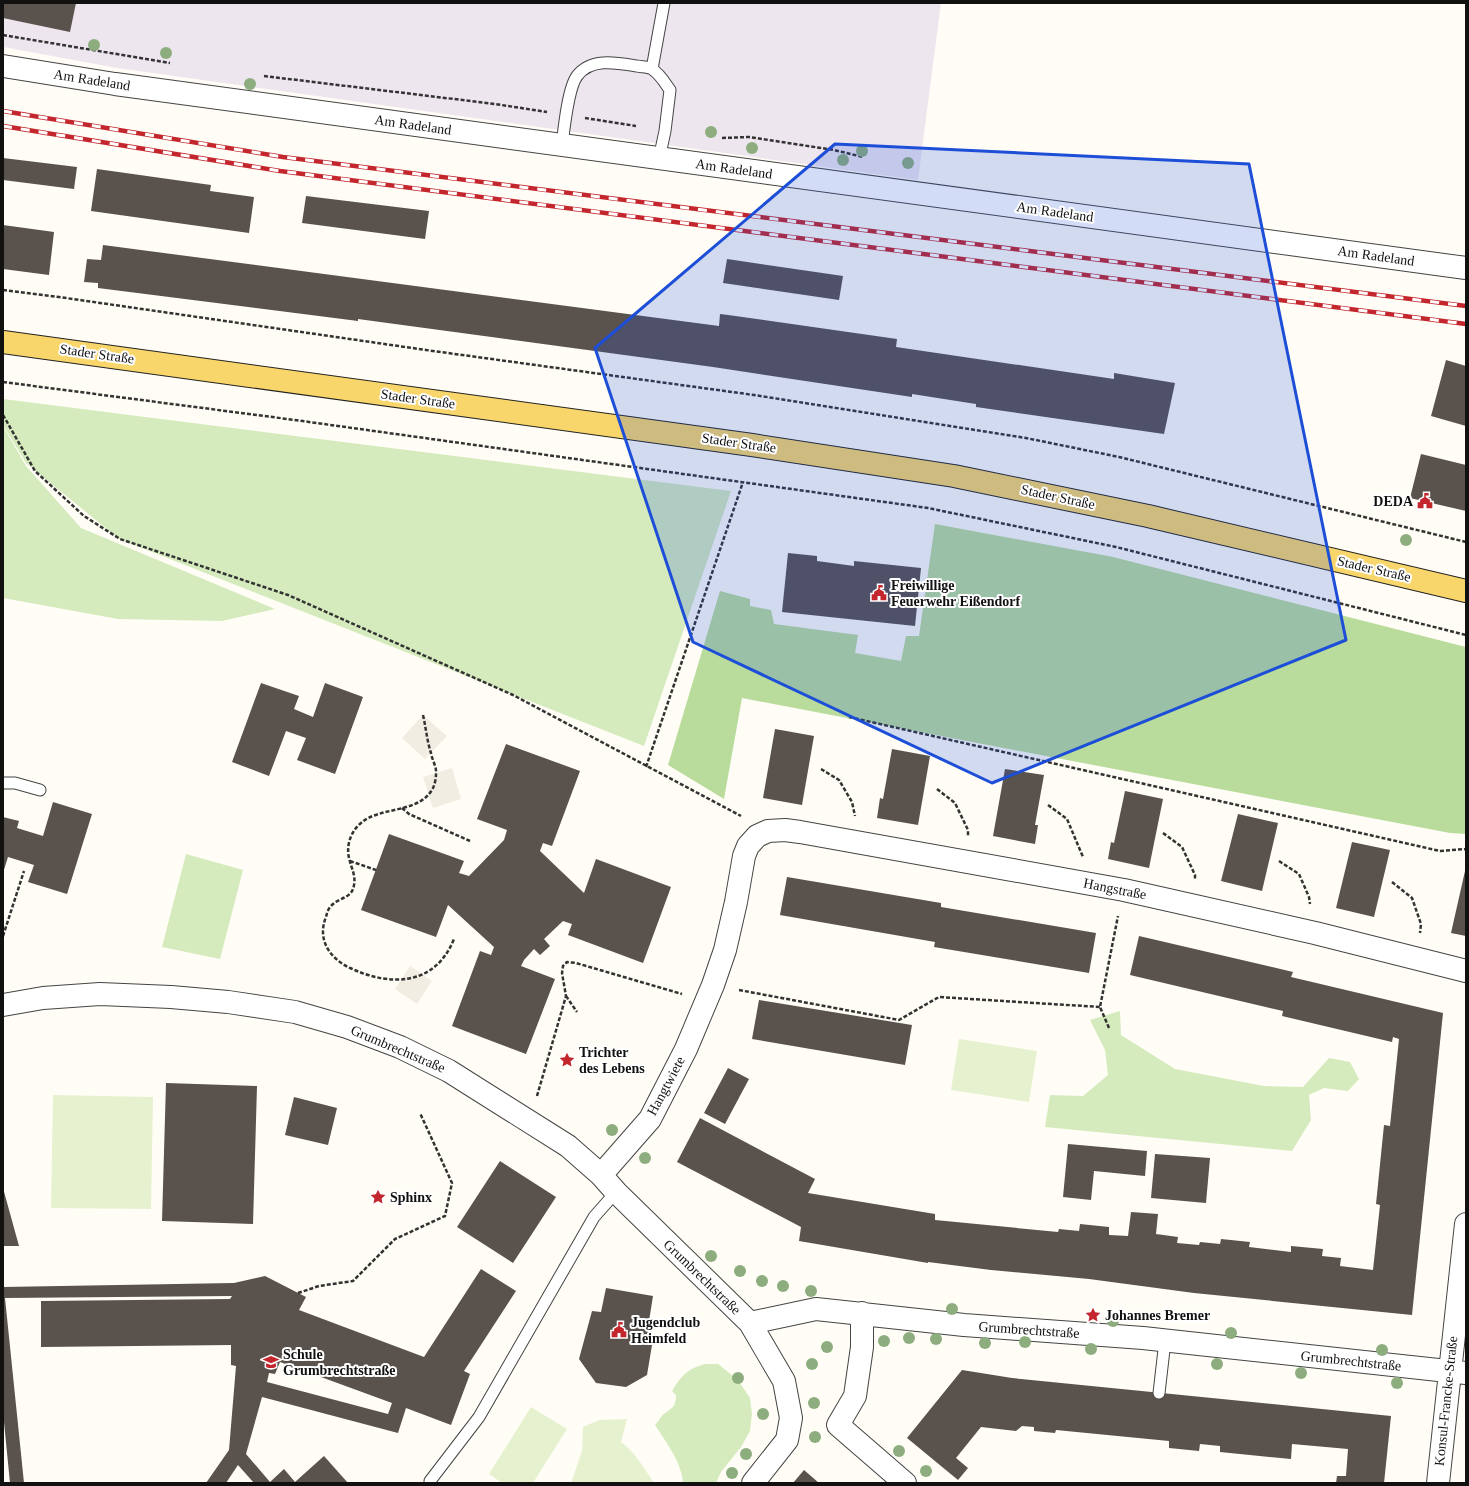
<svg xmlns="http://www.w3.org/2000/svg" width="1469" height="1486" font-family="Georgia,serif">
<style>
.industrial{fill:#eee6ef}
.green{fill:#d5ebbd}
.forest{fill:#b9dc9c}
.pitch{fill:#e6f2cf}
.plaza{fill:#f1ede2}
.building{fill:#5a524d;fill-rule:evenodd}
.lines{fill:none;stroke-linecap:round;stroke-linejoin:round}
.service-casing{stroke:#444;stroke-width:13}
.minor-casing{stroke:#444;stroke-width:24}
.primary-casing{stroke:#222;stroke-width:24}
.path{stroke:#333;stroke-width:2.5;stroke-dasharray:4 2;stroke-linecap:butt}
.service{stroke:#fff;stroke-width:11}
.minor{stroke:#fff;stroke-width:22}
.primary{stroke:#f9d66b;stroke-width:22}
.rail-casing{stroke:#c4262e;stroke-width:4.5}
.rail{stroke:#fff;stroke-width:3;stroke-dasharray:9;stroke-linecap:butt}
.tree{fill:#8dad7f}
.marked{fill:#1d4ed8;fill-opacity:0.2;stroke:#1d4ed8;stroke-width:3;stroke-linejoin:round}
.labels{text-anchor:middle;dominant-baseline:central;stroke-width:4;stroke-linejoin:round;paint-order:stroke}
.street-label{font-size:14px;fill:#111;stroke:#fff}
.poi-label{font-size:14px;font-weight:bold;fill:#111;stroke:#fff;text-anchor:start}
</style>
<rect width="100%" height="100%" fill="#fffdf5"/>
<path class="industrial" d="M3,3H941L918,180L117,68L3,47Z"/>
<path class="green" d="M3,399L731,491L644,746L119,539L26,463L3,425Z
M3,426L26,466L81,528L275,609L222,621L118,619L3,598Z
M186,854L243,870L220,959L162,947Z
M1120,1011L1121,1035L1175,1069L1264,1086L1303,1087L1329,1058L1350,1062L1359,1079L1348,1091L1324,1088L1309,1095L1311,1120L1292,1151L1045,1127L1050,1095L1083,1096L1108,1075L1105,1050L1090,1020Z
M706,1364H718L738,1380L750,1398L752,1414L750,1431L741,1447L721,1472L716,1483H683C682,1463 666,1442 655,1425C657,1423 659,1420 661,1417C669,1408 676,1410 676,1395L672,1391C681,1376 688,1368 706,1364Z"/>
<path class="forest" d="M935,524L1113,557L1466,647V834L1450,833L742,698L724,799L668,765L720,591L750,599V606L771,610L774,624L858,635L855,653L901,661L906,636H919Z"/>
<path class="pitch" d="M959,1039L1037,1051L1029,1102L951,1090Z
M53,1095L153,1097L151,1209L51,1208Z
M531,1407L567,1429L533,1483H502L489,1474Z
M627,1419L621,1442C635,1452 644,1468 654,1483H571L582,1451L583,1427L599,1420Z"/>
<path class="plaza" d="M423,715L447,736L425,759L402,738Z
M452,768L461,799L433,808L423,777Z
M410,966L432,981L417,1004L395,989Z"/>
<path class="building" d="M3,3H76L70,32L3,18Z
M3,158L77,167L74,189L3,180Z
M97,169L211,185L210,191L254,197L249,233L91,211Z
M306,196L429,211L425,239L302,223Z
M3,225L54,232L49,275L3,269Z
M103,245L719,326L720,314L728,315L897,339L896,347L1114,379V373L1175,383L1164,434L976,407V404L912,394V397L713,367L358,319V321L98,288V283L84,282L87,259L101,260Z
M727,259L843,276L839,300L723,283Z
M1446,360L1466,366V426L1431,416Z
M1421,454L1466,465V511L1410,498Z
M788,553L817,556V561L854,566V561L921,568L915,626L782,612Z
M261,683L299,696L294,709L313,717L325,683L363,697L335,774L297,760L306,738L286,731L269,776L232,762Z
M775,729L814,736L802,805L763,798Z
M506,744L580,771L552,846L543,843L540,851L584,893L596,859L671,887L643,963L568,935L572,924L563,921L544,939L550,946L540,955L534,949L524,960L521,966L555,979L526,1054L452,1026L480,951L491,955L494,947L448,905L436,937L361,910L389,834L464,861L459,873L469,876L504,840L507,830L477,819Z
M892,749L930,756L918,825L877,818L880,798L883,799Z
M1005,769L1044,775L1035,825H1038L1035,844L993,836Z
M1125,791L1163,799L1149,868L1108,859L1111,842L1114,843Z
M53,802L92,814L67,894L28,882L34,865L8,857L3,873V817L19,821L17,828L43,836Z
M1238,814L1278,823L1262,891L1221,881Z
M1352,842L1390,850L1374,917L1336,908Z
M1465,871H1466V936L1451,933Z
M787,877L941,903V907L1096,933L1089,973L934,947L935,942L780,915Z
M1139,936L1293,972L1291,977L1443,1013L1412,1315L1194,1293L1089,1279L991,1270L928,1262V1263L799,1241L801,1227L677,1162L700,1118L815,1179L808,1193L935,1214V1220L1058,1232L1059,1229L1079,1231L1080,1224L1109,1227V1235L1128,1236L1131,1212L1158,1214L1156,1234L1178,1237L1177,1243L1199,1245L1200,1242L1220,1244L1221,1239L1250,1242L1249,1247L1291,1252V1246L1323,1249L1322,1256L1341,1258L1340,1266L1373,1270L1380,1205L1376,1204L1384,1125L1390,1126L1399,1039L1393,1037L1392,1042L1282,1016L1283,1011L1130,975Z
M759,1000L912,1025L905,1065L752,1039Z
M728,1068L749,1079L725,1124L704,1113Z
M166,1083L257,1086L253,1224L162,1221Z
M294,1097L337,1108L328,1145L285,1135Z
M1068,1144L1147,1151L1145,1176L1094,1171L1091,1200L1063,1197Z
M1155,1154L1210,1158L1206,1203L1151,1198Z
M500,1161L556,1197L513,1263L457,1227Z
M3,1188L19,1246H3Z
M481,1269L516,1291L464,1371L470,1374L451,1425L406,1408L398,1433L262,1397L246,1454L270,1482L284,1469L295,1482L324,1456L348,1483H254L238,1465L226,1483H206L229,1450L236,1366L231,1365V1345L41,1347V1301L230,1299L232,1296L5,1298L24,1483H10L3,1412V1287L234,1283L265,1276L306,1297L299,1310L424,1357ZM280,1362L392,1403L388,1414L267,1382L269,1373L275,1374Z
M606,1288L653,1296L649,1321L653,1339L647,1375L626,1387L596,1383L579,1359L592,1311L601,1312Z
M962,1370L1012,1378L1391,1416L1384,1483H1336L1337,1476H1346L1348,1449L1292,1444L1291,1459L1220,1452V1446L1200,1444L1199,1451L1169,1448V1441L1056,1430L1055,1433L1034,1431V1427L1022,1426L1016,1431L981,1427L956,1458L968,1468L958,1480L907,1438Z
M804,1470L819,1483H793Z"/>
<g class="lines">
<defs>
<path id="service" d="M652,69L664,3
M562,145C564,129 568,88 577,76C591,57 618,63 637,66C642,67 649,67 652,69C660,74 665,83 670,90L665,131L659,159
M3,783H15L40,790
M1159,1393L1165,1341
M430,1481L479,1417L594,1217L616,1192"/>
<path id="minor" d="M3,66L115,84L1466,268
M3,1005L43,998L100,994L171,997L228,1002L295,1012L347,1027L400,1047L449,1071L568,1146L601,1175L616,1192L750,1323L784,1381L791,1418L787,1440L753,1483
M601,1175L650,1119L686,1049L713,985L725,950L736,902L744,856L748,846L757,836L768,831L785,830L800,832L1124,890L1315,933L1466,971
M862,1313V1347L855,1396L838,1425L905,1483
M750,1323L816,1309L964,1325L1143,1338L1466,1373
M1438,1483L1466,1224"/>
<path id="primary" d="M3,342L752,445L954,476L1148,516L1466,591"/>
</defs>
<use href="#service" class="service-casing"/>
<use href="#minor" class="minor-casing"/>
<use href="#primary" class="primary-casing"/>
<path class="path" d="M3,35L170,63
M264,76L495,104L547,112
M585,118L636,126
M722,138L749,137L834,150L863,157
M3,290L59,297L426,350L754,395L1026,438L1119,457L1466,542
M3,382L295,420L928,508L1116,547L1466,635
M3,415L35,471L84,516L120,539L288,595L513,695L741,816
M423,715C426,728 427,741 431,753C432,760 437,767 436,774C436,778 435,784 433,788C420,814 380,806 361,823C351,831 346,845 349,858C351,867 356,876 354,885C352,899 339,897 331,906C328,909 327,913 326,917C317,939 329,958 350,968C391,987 435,986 454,939
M849,717L1440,851L1466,849
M646,767L743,482
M821,769L839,780L852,802L855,816
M937,789L955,803L968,830V837
M1048,805L1067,819L1083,857
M402,808L409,814L470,841
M1163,833L1182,847L1195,875V880
M350,861L376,870
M1279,861L1299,874L1309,897L1310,904
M1392,882L1412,898L1421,924L1420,933
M3,936L24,871
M739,990L899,1020L939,997L1100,1007
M566,996L577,1012
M1109,1028L1100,1007L1118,916
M537,1096L566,996L562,973L563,966L567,962L576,963L682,994
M298,1293L319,1286L353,1281L395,1239L445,1216L452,1183L420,1113"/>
<use href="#service" class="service"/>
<use href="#minor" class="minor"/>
<use href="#primary" class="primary"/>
<defs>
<path id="rail" d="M3,111L283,157L1466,306
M3,126L280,171L1466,324"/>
</defs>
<use href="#rail" class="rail-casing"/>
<use href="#rail" class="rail"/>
</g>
<g class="tree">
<circle cx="94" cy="45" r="6"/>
<circle cx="166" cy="53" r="6"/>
<circle cx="250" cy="84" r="6"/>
<circle cx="711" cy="132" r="6"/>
<circle cx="752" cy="148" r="6"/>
<circle cx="862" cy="151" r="6"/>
<circle cx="843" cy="160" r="6"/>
<circle cx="908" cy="163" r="6"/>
<circle cx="1406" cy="540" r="6"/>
<circle cx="612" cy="1130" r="6"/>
<circle cx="645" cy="1158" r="6"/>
<circle cx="711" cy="1256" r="6"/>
<circle cx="740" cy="1271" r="6"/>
<circle cx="762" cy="1281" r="6"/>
<circle cx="783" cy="1286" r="6"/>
<circle cx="811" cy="1291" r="6"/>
<circle cx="952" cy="1309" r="6"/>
<circle cx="1113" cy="1321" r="6"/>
<circle cx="1231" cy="1333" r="6"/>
<circle cx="909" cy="1338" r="6"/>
<circle cx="936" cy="1339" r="6"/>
<circle cx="884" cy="1341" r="6"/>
<circle cx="1025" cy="1342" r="6"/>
<circle cx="985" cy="1343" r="6"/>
<circle cx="827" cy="1347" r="6"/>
<circle cx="1091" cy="1349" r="6"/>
<circle cx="1382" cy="1350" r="6"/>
<circle cx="812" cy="1364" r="6"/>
<circle cx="1217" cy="1364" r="6"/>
<circle cx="1301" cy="1373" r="6"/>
<circle cx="738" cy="1378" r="6"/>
<circle cx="1397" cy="1383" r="6"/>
<circle cx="814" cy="1403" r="6"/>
<circle cx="763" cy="1414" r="6"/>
<circle cx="815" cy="1437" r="6"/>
<circle cx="899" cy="1451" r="6"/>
<circle cx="746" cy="1454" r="6"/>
<circle cx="926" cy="1471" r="6"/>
<circle cx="732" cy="1473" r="6"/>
</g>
<path class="marked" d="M835,144L1249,164L1346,640L992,783L693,642L595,348Z"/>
<defs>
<symbol id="civic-bare" viewBox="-9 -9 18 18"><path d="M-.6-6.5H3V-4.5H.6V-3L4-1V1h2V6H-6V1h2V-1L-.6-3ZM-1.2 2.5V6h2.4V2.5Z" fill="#c4262e" stroke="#fff" stroke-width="2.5" paint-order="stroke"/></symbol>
<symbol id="sight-bare" viewBox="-9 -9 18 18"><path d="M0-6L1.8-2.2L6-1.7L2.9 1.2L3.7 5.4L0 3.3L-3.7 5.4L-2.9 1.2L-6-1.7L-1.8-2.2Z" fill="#c4262e" stroke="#fff" stroke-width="2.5" paint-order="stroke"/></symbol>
<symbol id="school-bare" viewBox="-9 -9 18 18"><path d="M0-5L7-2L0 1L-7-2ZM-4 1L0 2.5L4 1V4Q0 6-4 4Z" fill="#c4262e" stroke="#fff" stroke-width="2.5" paint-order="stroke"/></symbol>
</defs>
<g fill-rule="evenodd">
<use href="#civic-bare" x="1414" y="490" width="22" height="22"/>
<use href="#civic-bare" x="868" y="582" width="22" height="22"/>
<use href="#sight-bare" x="556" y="1049" width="22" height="22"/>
<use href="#sight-bare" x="367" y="1186" width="22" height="22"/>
<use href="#sight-bare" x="1082" y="1304" width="22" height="22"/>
<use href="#civic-bare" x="608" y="1319" width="22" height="22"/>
<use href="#school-bare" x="260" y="1351" width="22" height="22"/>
</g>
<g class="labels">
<g class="street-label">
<text transform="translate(92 80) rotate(9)">Am Radeland</text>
<text transform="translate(413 125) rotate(8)">Am Radeland</text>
<text transform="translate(734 169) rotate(8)">Am Radeland</text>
<text transform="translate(1055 212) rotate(8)">Am Radeland</text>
<text transform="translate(1376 256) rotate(8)">Am Radeland</text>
<text transform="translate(97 354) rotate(8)">Stader Straße</text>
<text transform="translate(418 399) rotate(8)">Stader Straße</text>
<text transform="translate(739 443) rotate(8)">Stader Straße</text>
<text transform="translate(1058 497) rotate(12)">Stader Straße</text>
<text transform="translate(1374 569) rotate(13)">Stader Straße</text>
<text transform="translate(1115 889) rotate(11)">Hangstraße</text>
<text transform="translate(398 1049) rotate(23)">Grumbrechtstraße</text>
<text transform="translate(666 1086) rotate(-62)">Hangtwiete</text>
<text transform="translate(702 1277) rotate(44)">Grumbrechtstraße</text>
<text transform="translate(1029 1330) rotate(4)">Grumbrechtstraße</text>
<text transform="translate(1351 1361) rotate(6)">Grumbrechtstraße</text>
<text transform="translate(1446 1401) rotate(-84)">Konsul-Francke-Straße</text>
</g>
<g class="poi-label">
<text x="1413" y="501" text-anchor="end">DEDA</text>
<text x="891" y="585">Freiwillige<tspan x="891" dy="16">Feuerwehr Eißendorf</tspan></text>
<text x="579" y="1052">Trichter<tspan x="579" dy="16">des Lebens</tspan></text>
<text x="390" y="1197">Sphinx</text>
<text x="1105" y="1315">Johannes Bremer</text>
<text x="631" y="1322">Jugendclub<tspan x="631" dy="16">Heimfeld</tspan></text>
<text x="283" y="1354">Schule<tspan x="283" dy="16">Grumbrechtstraße</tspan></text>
</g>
</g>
<rect width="1469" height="1486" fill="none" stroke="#111111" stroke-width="8"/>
</svg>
